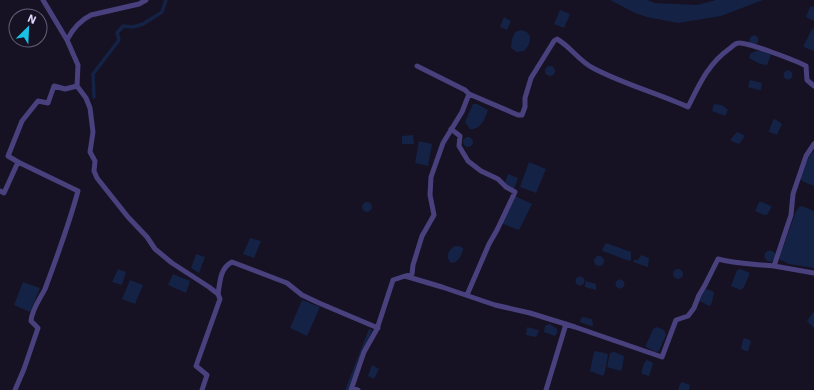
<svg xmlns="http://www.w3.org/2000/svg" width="814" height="390" font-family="'IBM Plex Sans',sans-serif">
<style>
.water{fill:#142345}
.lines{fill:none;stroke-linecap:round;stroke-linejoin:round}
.canal{stroke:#142345;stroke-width:3.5}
.minor{stroke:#48417d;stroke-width:5}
</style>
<rect width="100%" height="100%" fill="#161123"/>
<path class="water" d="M610,0H647L655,3L697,5L716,0H763L721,16L678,23L647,17L635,13Z
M812,6L814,7V21L806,17L810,7Z
M560,10L570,14L564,28L554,24Z
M504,17L511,21L507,30L500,27Z
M814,28V51L804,47V45L812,29Z
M521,30C534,32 531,44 524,51L517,52L511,48L512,39L515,32Z
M749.5 40a4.5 4.5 0 1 1 9 0a4.5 4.5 0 1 1-9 0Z
M756,51H764L771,55L767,65L760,64L749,58L750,54Z
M545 71a5 5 0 1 1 10 0a5 5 0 1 1-10 0Z
M783.5 75a4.5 4.5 0 1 1 9 0a4.5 4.5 0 1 1-9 0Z
M750,80L762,83L761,90H759L748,87Z
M473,104H477L488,110C485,119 481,130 470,129L465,122Z
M714,104L722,105L728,110L725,116L712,111Z
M775,119L782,124L777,135L769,132V131L773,120Z
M737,132L744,135L745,136L739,144L731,141V139Z
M413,135L414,144H402V136Z
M463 142a5 5 0 1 1 10 0a5 5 0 1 1-10 0Z
M419,141L432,144L428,166L415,163Z
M814,151V186L802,181L800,176C804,167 807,158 814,151Z
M529,162L546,169L536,193L520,187Z
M508,174L518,178L514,189L506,184L505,182Z
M515,196L532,204L519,230L501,223Z
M759,202H762L771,206V208L767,215H764L755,211Z
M362 207a5 5 0 1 1 10 0a5 5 0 1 1-10 0Z
M802,206L814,211V268L789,264L779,259L796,211L799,207Z
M250,238L261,241L254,258L243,254Z
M606,243L631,252V260L629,261L603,251L602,250Z
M455,246H459L463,248V250C461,256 458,263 451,263C445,257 448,250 455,246Z
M764.5 256a5.5 5.5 0 1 1 11 0a5.5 5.5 0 1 1-11 0Z
M196,254L205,257L199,273L191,268Z
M641,255L649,258L648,267L633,262L634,260H638Z
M594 261a5 5 0 1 1 10 0a5 5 0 1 1-10 0Z
M673 274a5 5 0 1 1 10 0a5 5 0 1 1-10 0Z
M118,269L126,272L122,285L112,282Z
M740,269L750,273L744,287L741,290L731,286L737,270Z
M173,274L190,281L186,293L168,285Z
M575.5 281a4.5 4.5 0 1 1 9 0a4.5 4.5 0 1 1-9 0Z
M615.5 284a4.5 4.5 0 1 1 9 0a4.5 4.5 0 1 1-9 0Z
M130,280L143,285L135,304L122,299Z
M586,281L596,284V290L585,287V284Z
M23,282L40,288L30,312L14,305Z
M705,289L713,291L714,294L711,305L709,306L700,301V299Z
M302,300L320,307L307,336L290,328Z
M814,311V328L807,321Z
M583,317L592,319L593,325L591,326L580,322L581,318Z
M550,324L557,329V333L555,336L544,332L545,326Z
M527,327L538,330L539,331L536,337L526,335Z
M657,327L664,330L666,335L659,351L656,352L646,347V345L653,329Z
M745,338L750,340L751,342L748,351H746L741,349L743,339Z
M596,351L608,354L605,372L603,376L590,371L594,352Z
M614,352L624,356L622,369L621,371L607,367L610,353Z
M647,360L652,362L653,364L649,376L642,374C641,370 644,362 647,360Z
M372,365L379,369L374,379L368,376Z
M682,382L690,385L689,390H678L680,384Z"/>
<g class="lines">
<path class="canal" d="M94,97L93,74L119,40L117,33L123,26L133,27L143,24L162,12L166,0
M347,390L370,331"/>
<path class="minor" d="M43,0L67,40
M146,0L139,4L91,15C81,20 72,30 67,40L78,65L77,86L86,98L90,108L93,132L90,152L95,161L94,171L97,178L128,217L147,237L155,249L172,263L209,287L218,294L220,299L196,366L207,375L202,390
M417,66L465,90L469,94L518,115H522L525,107V98L531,78L554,41L557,39C571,47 579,61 593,68C623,84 657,93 688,107C699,85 708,64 729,49C732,47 735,43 739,43C747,42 797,61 806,66L807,80L814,86
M451,129L460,136L459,146L468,161L481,171L498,179L506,187L515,192L497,230L489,244L467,295
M814,144L806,156L795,188L793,194L791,215L774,266L814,273
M0,191L4,193L18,162L8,156L22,121L38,101L48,103L54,86L65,89L77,86
M406,276L412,274L413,265L422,236L434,215L430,195L431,177L443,143L462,112L469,94
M218,294C220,282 220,268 232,262L287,283L302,295L319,303L378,328
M352,388L358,390
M15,390L24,369L38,328L31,321C32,309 40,299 45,289C57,257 69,224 78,191L18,162
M351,390L364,352L377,329L393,280L405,276L442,287L495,305L530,313L575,327L662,357L676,320L688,316L694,308L699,295L705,285L718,259C737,264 755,264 774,266
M546,390L566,324"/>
</g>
<g transform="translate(28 28) rotate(24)"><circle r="19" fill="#161123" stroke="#666179"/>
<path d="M0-3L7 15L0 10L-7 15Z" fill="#1ac1e5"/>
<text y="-6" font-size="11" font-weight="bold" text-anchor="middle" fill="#dfd8fb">N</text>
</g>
</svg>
